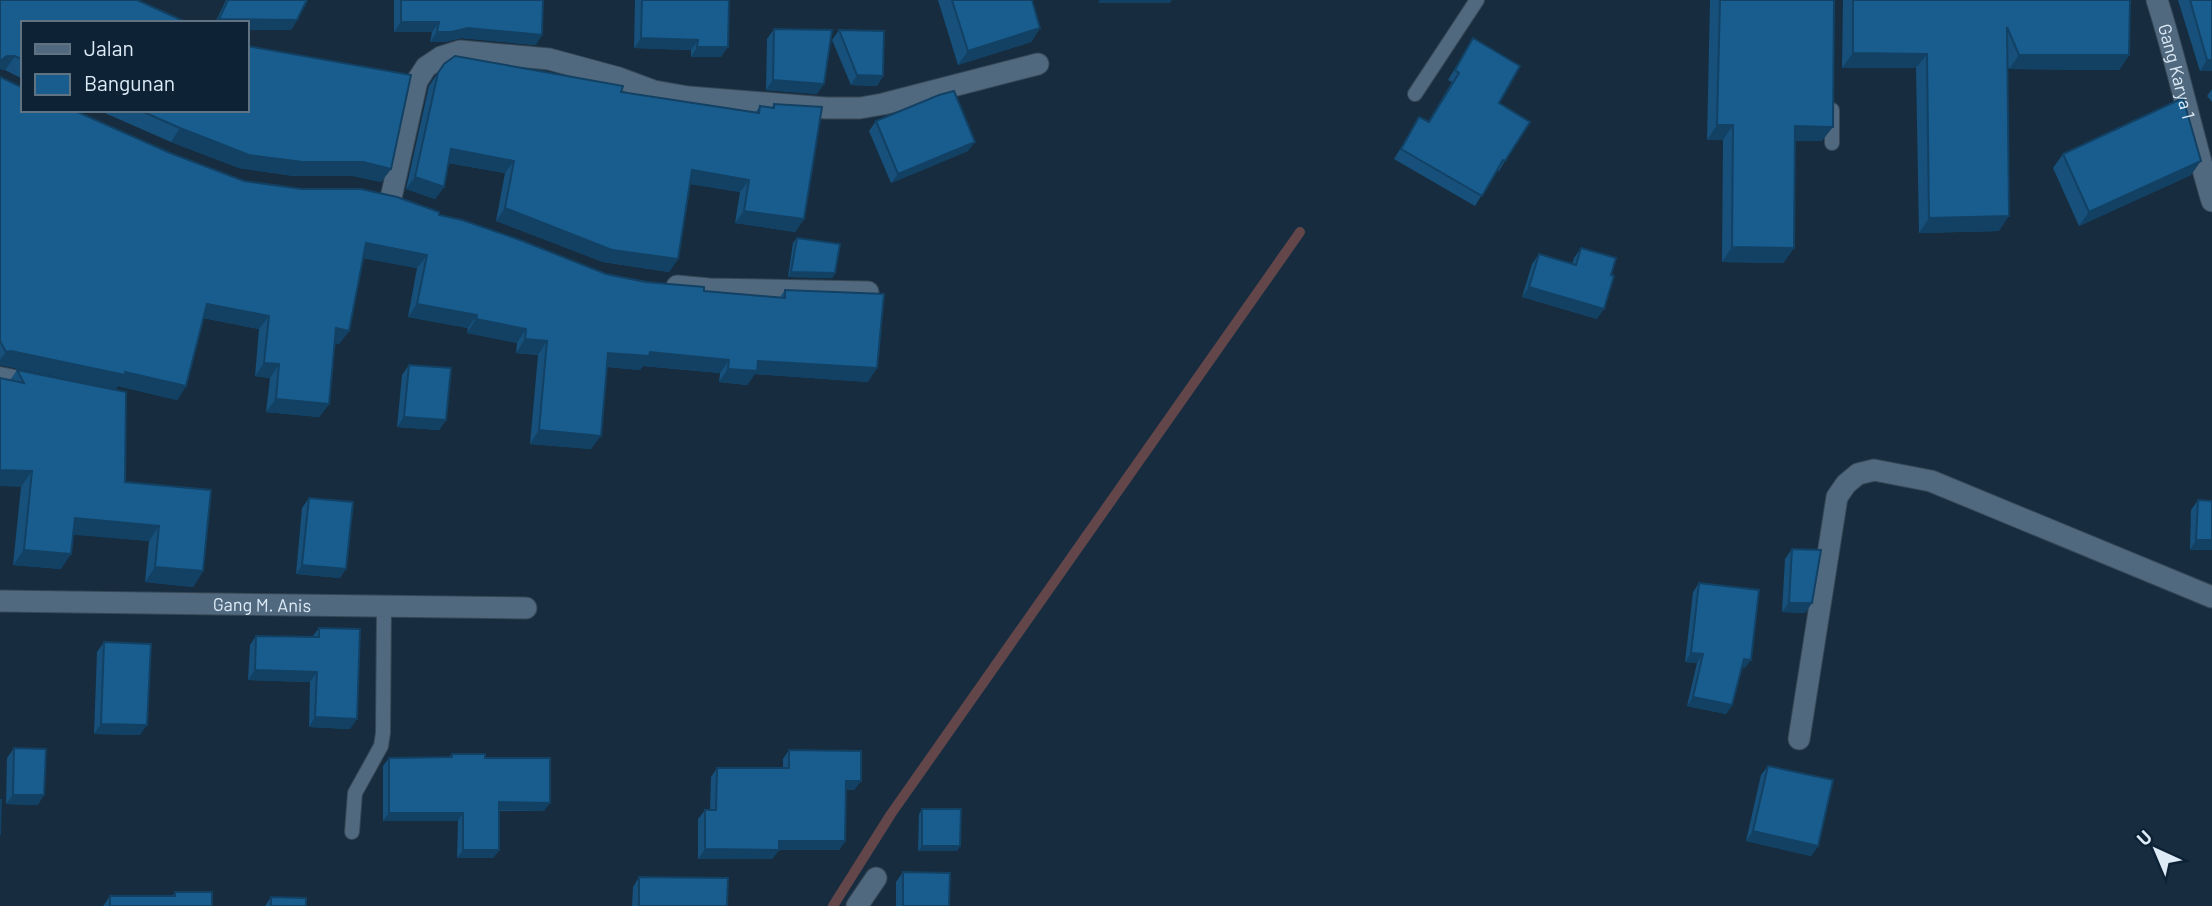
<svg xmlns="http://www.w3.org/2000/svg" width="2212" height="906" font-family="Barlow,sans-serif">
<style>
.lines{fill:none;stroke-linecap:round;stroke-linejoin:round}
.stream{stroke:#63464a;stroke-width:10}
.lane-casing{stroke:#364857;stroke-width:16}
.street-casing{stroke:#364857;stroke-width:23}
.lane{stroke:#51697f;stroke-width:14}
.street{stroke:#51697f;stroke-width:21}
.wall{fill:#16507b}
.shaded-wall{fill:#124164}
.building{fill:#195d8f;stroke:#124164;stroke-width:2}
.labels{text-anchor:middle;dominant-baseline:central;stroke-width:6;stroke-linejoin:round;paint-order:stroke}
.street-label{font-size:18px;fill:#ddebf7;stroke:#0d2335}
</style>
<rect width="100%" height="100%" fill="#172d3f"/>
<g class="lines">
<path class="stream" d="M833,906L891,814L1300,232"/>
<defs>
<path id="lane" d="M1415,94L1477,0
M1832,143V110
M0,374L30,380
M352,832L355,793L381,746L383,733L384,607"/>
<g id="street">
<path id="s1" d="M2157,0C2178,66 2192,134 2212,201"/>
<path d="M391,198L417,81L426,67L441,57L460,51L549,59L619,78L654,91L688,97L826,108H860L883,104L1038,64"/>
<path d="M677,286L709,289L868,292"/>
<path id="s2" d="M0,601L526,608"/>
<path d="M1799,739L1837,497L1846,484L1858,474L1874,470L1931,481L2212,597"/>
<path d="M857,906L876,878"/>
</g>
</defs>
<use href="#lane" class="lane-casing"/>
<use href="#street" class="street-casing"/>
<use href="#lane" class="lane"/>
<use href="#street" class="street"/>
</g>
<path class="wall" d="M0,0L23,23V79L5,70L0,69Z
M226,0H307L297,20L291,30H247V23H215Z
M394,0H543L536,45L461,38L445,42H430L432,32H394Z
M635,0H729L721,57H691V50L634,48Z
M938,0H1032L1040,28L1031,42L958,65Z
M1710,0H1834L1822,141H1795L1794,248L1783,263L1722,262L1723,140H1707Z
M1843,0H2130L2129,55L2119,70L2009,69L2007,66L1999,231L1919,233L1916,68H1842Z
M2178,0H2212V71H2200Z
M774,29L817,94L766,90L767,39Z
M839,30L883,76L877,86L851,85L832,40Z
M1473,38L1499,103L1505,161L1499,171L1497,170L1475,206L1394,159L1419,117L1428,122L1452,82L1448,80Z
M444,64L755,113L760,106L771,108L774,104L804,219L795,232L735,223L740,192L690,184L678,259L669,272L603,262L496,221L505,173L448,163L444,187L435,199L406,189L429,86Z
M0,77L23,88L170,153L244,181L439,215L606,274L704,291L780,297L785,290L868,382L755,374L747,385L719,382L720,373L643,366L640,370L607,367L591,449L530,444L538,355L516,353L517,343L467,333L468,328L408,317L417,268L363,258L349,331L339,344L334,343L329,404L319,417L266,412L270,378L255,376L259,329L203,318L186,386L177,400L118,386L116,389L0,365Z
M2212,89V102L2207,96Z
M98,110H247L391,169L381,182L353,176H294L239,168L171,142Z
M876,121L968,151L891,183L869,131Z
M2063,154L2191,175L2079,226L2053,168Z
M797,238L835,273L832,278L788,277L793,243Z
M1581,248L1597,319L1522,297L1532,264L1539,254L1572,264L1574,258Z
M409,365L446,420L439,430L397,427L402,375Z
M17,370L125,482L203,571L193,587L145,582L149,541L73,534L61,569L13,565L21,487L10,380Z
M309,498L340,578L296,574L302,508Z
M2198,500L2212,550H2190L2191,510Z
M1792,549L1812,603L1805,613L1782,612L1785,559Z
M1699,583L1745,668H1741L1732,705L1726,714L1687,706L1697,663L1685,662L1693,592Z
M319,628L350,729L309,727L310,682L248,680L250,645L256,636L312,637Z
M104,642L140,735L94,734L97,652Z
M14,748L38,805L6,804L7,758Z
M789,750L861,781L854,790H846L845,841L839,850H779L772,859H698V819L705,810H710L711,777L717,768H783V759Z
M452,754L485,758L544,811H499V850L493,858H457L458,821H383V766L389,758L449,757Z
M1768,766L1818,846L1811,856L1746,841L1761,775Z
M922,809L960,846L957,851H918L919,814Z
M903,872L949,906H896V882Z
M639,877L727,906H632L633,887Z
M175,892L212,906H103L110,896H172Z
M271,897L306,906H265Z"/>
<path class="shaded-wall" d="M1100,0H1172L1170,3H1098Z
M219,19L297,20L291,30H247V23H217Z
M401,22H439L432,32H394Z
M468,28L542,35L536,45L461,38L445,42H430L437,32Z
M1040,28L1031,42L958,65L968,51Z
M641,38L698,40L691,50L634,48Z
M697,47H728L721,57H691Z
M1853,53L1927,54L1916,68H1842Z
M2019,55H2129L2119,70L2009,69Z
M7,56H15L5,70L0,69V61Z
M2207,60H2212V71H2200Z
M857,75L883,76L877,86L851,85Z
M773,80L824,84L817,94L766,90Z
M1717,125H1733L1723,140H1707Z
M1795,126L1833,127L1822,141H1785Z
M180,128L363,162L391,169L381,182L353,176H294L239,168L171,142Z
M975,142L968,151L891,183L898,174Z
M451,149L514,161L505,173L442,162Z
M2201,161L2191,175L2079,226L2089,212Z
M692,170L749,180L740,192L683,183Z
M415,177L444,187L435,199L406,189Z
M505,208L678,259L669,272L603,262L496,221Z
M744,211L804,219L795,232L735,223Z
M2009,216L1999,231L1919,233L1929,218Z
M366,243L427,255L417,268L356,257Z
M1732,247L1794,248L1783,263L1722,262Z
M791,272L835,273L832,278L788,277Z
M1529,287L1604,309L1597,319L1522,297Z
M207,304L269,316L259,329L198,317Z
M417,304L477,315L468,328L408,317Z
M476,319L526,329L517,343L467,333Z
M336,328L349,331L339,344L326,342Z
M525,339L547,341L538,355L516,353Z
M11,351L125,372L186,386L177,400L118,386L116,389L0,365V360L6,352Z
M650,352L729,360L720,373L643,366L640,370L599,366L608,353Z
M758,361L877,368L868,382L755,374L747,385L719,382L728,369Z
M264,363L279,364L270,378L255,376Z
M276,399L329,404L319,417L266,412Z
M404,417L446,420L439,430L397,427Z
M539,430L601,436L591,449L530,444Z
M0,470L32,471L21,487L0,486Z
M75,518L159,526L149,541L64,534Z
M2196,540H2212V550H2190Z
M24,550L71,554L61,569L13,565Z
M302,565L346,569L340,578L296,574Z
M155,567L203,571L193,587L145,582Z
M1789,603H1812L1805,613L1782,612Z
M1691,653L1703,654L1697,663L1685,662Z
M1744,659L1751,660L1745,668H1737Z
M255,670L317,672L310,682L248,680Z
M1693,697L1732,705L1726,714L1687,706Z
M315,717L357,719L350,729L309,727Z
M101,724L147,725L140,735L94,734Z
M846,781H861L854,790H839Z
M13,795H44L38,805L6,804Z
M499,802L550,803L544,811L494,810Z
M389,813H463L458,821H383Z
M1753,831L1818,846L1811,856L1746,841Z
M779,841H845L839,850H772Z
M922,846H960L957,851H918Z
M705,849L779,850L772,859H698Z
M463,850H499L493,858H457Z"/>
<path class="building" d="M0,0H137L188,23H23V60L15,56H7L0,61Z
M228,0H307L297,20L219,19Z
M401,0H543L542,35L468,28L451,32H437L439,22H401Z
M642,0H729L728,47H697L698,40L641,38Z
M952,0H1032L1040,28L968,51Z
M1720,0H1834L1833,127L1795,126L1794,248L1732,247L1733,125H1717Z
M1853,0H2130L2129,55H2019L2007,27L2009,216L1929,218L1927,54L1853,53Z
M2190,0H2212V60H2207Z
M774,29L832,30L824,84L773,80Z
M839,30L884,31L883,76L857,75Z
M1473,38L1520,66L1499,103L1530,122L1505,161L1503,160L1482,196L1401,149L1419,117L1429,122L1459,73L1455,70Z
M247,46L411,75L391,169L363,162H303L249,155L180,128L139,110H247Z
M455,56L623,86L621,92L759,113L760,106L774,108V104L822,107L804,219L744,211L749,180L692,170L678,259L612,250L505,208L514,161L451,149L444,187L415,177L438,73L444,64Z
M0,77L23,88V110H73L170,153L244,181L302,189H361L397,197L439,212V215L462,220L520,240L606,274L645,282L704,287V291L785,298V290L884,294L877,368L758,361L757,371L728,369L729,360L650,352L649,356L608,353L601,436L539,430L547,341L525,339L526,329L476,319L477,315L417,304L427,255L366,243L349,331L336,328L329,404L276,399L279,364L264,363L269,316L207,304L186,386L125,372V375L11,351L6,352L0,341Z
M954,91L975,142L898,174L876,121L939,95Z
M2183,98L2201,161L2089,212L2063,154Z
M797,238L840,244L835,273L791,272Z
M1581,248L1616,258L1611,275L1614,276L1604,309L1529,287L1539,254L1576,265Z
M409,365L451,368L446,420L404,417Z
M17,370L126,392L125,482L211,490L203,571L155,567L159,526L75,518L71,554L24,550L32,471L0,470V378L24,383Z
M309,498L353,502L346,569L302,565Z
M2198,500L2212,501V540H2196Z
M1792,549L1821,550L1812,603H1789Z
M1699,583L1759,590L1751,660L1744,659L1732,705L1693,697L1703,654L1691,653Z
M319,628L360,629L357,719L315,717L317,672L255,670L256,636L319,637Z
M104,642L151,644L147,725L101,724Z
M14,748L46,749L44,795H13Z
M789,750L861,751V781H846L845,841H779V850L705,849V810H716L717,768H789Z
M452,754H485V758H550V803L499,802V850H463V813H389V758L452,757Z
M1768,766L1833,780L1818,846L1753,831Z
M0,800H1L0,835Z
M922,809H961L960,846H922Z
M903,872L950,873L949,906H903Z
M639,877L728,878L727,906H639Z
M175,892H212V906H110V896H175Z
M271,897L306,898V906H271Z"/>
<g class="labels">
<g class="street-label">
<text stroke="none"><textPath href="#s1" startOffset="74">Gang Karya 1</textPath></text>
<text stroke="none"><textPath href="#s2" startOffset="262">Gang M. Anis</textPath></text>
</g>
</g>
<rect x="21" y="21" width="228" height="91" fill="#0d2335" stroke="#607383" stroke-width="2"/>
<rect x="35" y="44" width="35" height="10" fill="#51697f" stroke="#607383" stroke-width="2"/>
<text x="84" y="56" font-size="21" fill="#ddebf7">Jalan</text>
<rect x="35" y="74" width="35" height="21" fill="#195d8f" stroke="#607383" stroke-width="2"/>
<text x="84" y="91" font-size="21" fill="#ddebf7">Bangunan</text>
<g transform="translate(2156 850) rotate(316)" stroke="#0d2335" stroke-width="5" paint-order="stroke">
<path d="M0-5L12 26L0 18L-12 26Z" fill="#ddebf7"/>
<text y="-10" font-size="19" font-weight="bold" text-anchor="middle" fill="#ddebf7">U</text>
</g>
</svg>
